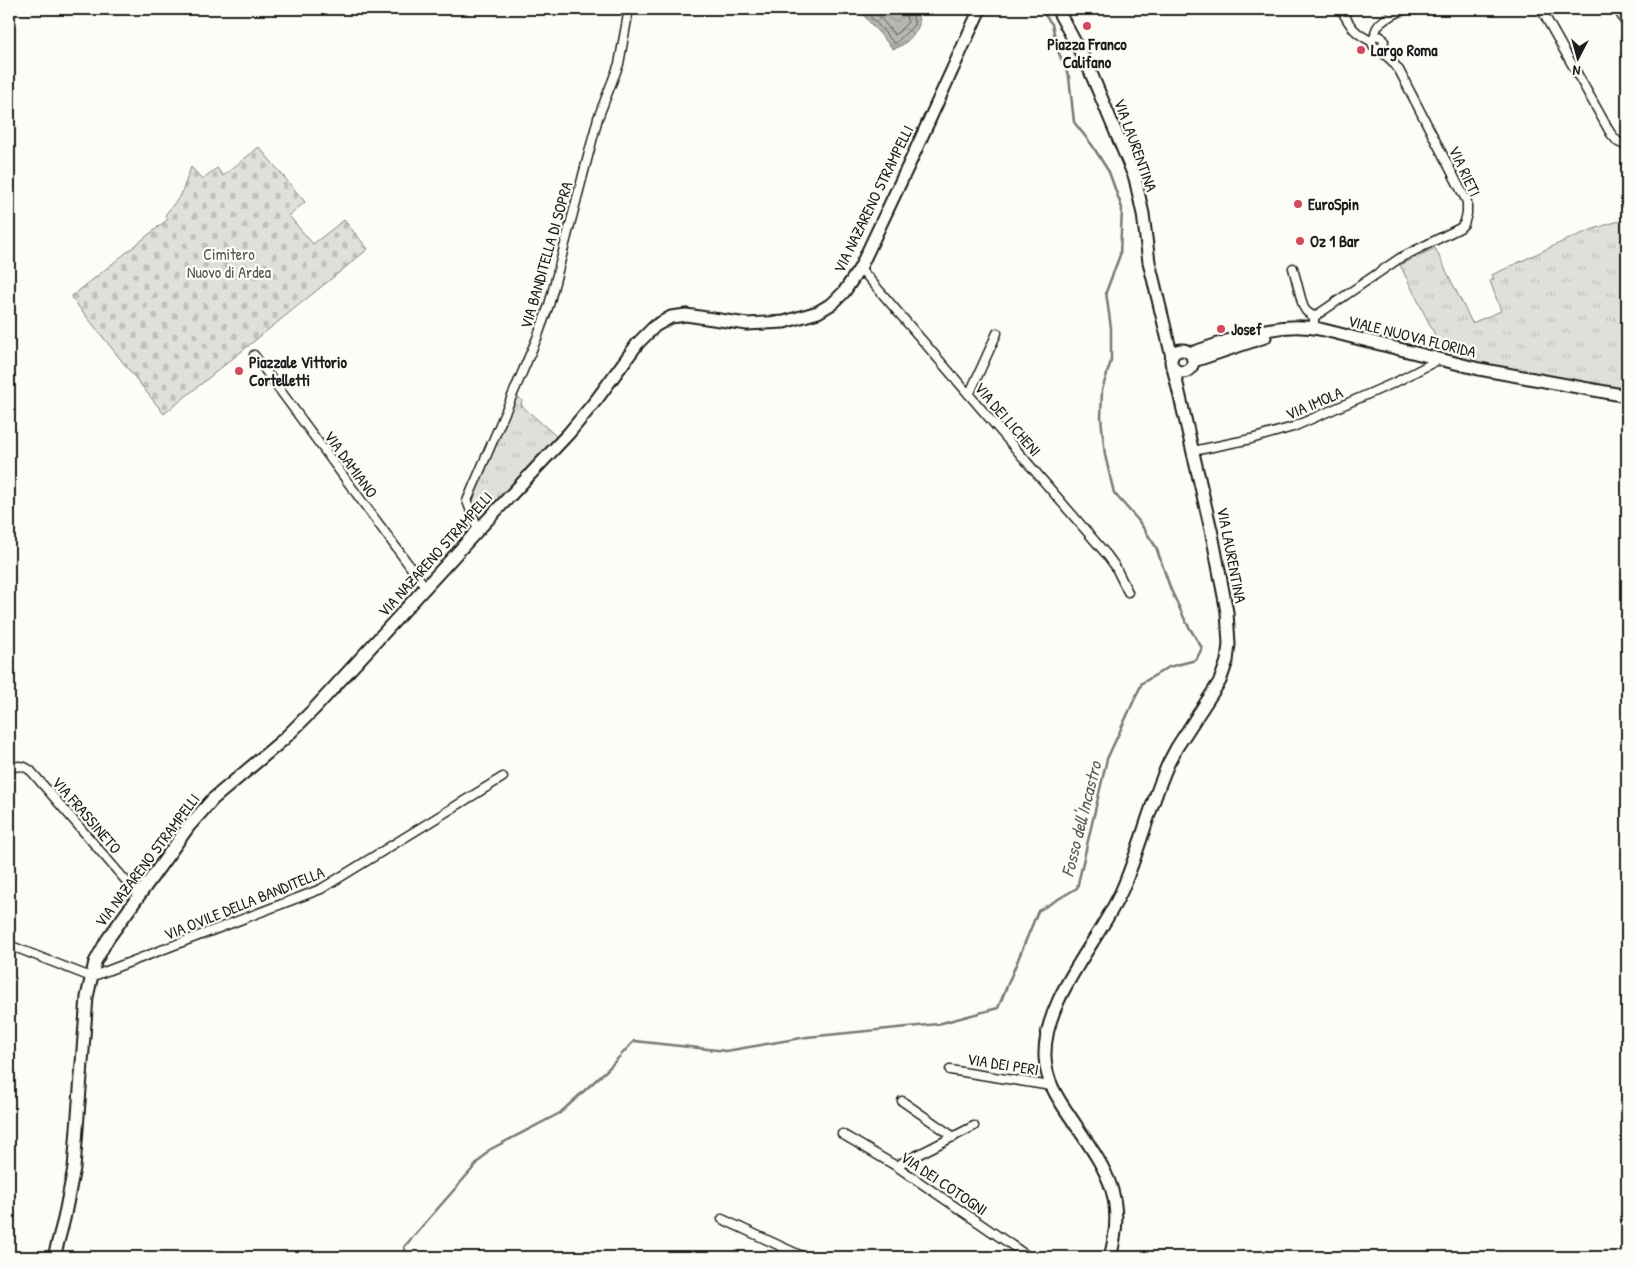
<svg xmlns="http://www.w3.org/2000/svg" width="1636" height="1266" font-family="'Patrick Hand',sans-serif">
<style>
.grass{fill:url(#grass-tufts);stroke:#7e7e7c}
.cemetery{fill:url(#cemetery-stones);stroke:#7e7e7c}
.water{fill:url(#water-waves);stroke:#797876}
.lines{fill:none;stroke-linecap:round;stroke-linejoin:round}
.shore{stroke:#5a5a58;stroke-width:1}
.stream{stroke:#797876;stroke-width:2.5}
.street-casing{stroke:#1c1c1c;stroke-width:11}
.secondary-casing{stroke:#1c1c1c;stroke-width:15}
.street{stroke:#fdfcf7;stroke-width:8}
.secondary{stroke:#fdfcf7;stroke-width:11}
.poi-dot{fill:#d1495b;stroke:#fdfcf7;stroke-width:2}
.labels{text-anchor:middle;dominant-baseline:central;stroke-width:4.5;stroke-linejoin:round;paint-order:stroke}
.poi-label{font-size:16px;font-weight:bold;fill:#1c1c1c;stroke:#fdfcf7;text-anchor:start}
.street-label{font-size:16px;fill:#1c1c1c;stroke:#fdfcf7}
.park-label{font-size:16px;fill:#575655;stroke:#fdfcf7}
.water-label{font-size:18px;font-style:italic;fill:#5a5a58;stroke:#fdfcf7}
</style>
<defs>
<pattern id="grass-tufts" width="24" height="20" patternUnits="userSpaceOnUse" patternTransform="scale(1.25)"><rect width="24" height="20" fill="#e0dfdb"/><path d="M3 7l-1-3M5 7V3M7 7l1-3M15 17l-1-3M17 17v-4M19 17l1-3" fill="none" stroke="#c0bfbb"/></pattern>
<pattern id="cemetery-stones" width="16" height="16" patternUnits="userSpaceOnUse" patternTransform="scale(1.25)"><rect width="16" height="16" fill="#e0dfdb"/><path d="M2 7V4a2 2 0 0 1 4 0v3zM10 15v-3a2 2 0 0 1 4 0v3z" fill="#c0bfbb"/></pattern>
<pattern id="water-waves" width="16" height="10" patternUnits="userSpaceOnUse" patternTransform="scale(1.25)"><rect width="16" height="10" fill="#b7b6b2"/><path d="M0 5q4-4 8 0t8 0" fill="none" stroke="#9d9c98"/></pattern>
</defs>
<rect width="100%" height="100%" fill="#fdfcf7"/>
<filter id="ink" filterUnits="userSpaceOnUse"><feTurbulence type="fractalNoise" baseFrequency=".02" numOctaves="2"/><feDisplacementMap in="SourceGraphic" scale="10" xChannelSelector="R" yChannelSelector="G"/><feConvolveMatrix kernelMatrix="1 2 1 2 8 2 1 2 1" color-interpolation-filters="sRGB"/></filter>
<g filter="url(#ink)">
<path class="grass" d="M1627,219V393L1446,357L1400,265L1435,248L1472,323L1501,311L1490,281L1494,279L1492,275C1536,255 1580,230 1627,219Z
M517,396L522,400L521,405L557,437L479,520L474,508L473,497Z"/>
<path class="cemetery" d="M259,147L305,202L289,216L313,244L344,220L368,249L164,414L71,297L168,219L165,215L181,195L191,167L202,179L217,168L223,176Z"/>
<path class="water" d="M858,9H913C917,13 920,18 919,24C918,33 902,48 893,49Z"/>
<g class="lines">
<path class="shore" d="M864,9L895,44L914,25V19L909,9
M873,9L895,35L908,22L903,9"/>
<path class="stream" d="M408,1257L404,1247L489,1150L560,1113L608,1069L634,1041L726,1051L807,1037L938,1024L998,1008L1038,911L1077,888L1107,759L1142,683L1169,667L1196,660L1202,648L1186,622L1171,590L1156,547L1138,520L1114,493L1105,455L1101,418L1102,390L1111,361V328L1106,292L1120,255L1122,208L1109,172L1092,145L1074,122L1069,77L1058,51L1052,24L1040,9"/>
<defs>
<path id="street" d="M1341,9C1350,26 1354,33 1371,41
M1541,9L1611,134L1618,142L1627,146
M1618,9L1627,26
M1372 42a6 6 0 1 1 12 0a6 6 0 1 1-12 0Z
M1375,36C1374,21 1395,14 1406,9
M860,268L1107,555L1115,566L1128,592
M1293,268L1303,306L1306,311L1314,317
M1314,328V317L1400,258L1460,228L1464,224L1467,214V202L1464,196L1399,70L1391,60L1378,49
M254,355L426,588
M969,395L997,333
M1193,451L1251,439L1293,427L1396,382L1438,360
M478,530L467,501L537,338L549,305L598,118L619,64L629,9
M9,770C17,764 24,765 31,771L139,896
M9,945L91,977L321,889L503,777
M950,1070L1051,1086
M902,1101L954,1137
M842,1134L896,1166L1029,1257
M896,1166L974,1126
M722,1219L804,1257"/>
<path id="secondary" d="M1057,9L1088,66L1135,178L1143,214L1149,262L1172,357
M1171 361a11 11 0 1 1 22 0a11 11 0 1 1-22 0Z
M1191,353C1235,339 1278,319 1324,330L1479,369L1627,396
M1194,361L1265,337
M54,1257L64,1219L74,1168L87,997L95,962L107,940L189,826L213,799L284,739L315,708L478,530L569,433L597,399L638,343L655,326L671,317L686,315L747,324L784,322L818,312L833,303L844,292L860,268L912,158L980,9
M1110,1257C1128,1194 1103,1166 1069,1115C1056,1096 1046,1080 1045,1057C1043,999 1099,942 1122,890C1140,849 1150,804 1169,762L1177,747L1220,681L1227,661L1229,644L1227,612L1212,534L1173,367"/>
</defs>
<use href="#street" class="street-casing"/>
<use href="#secondary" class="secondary-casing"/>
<use href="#street" class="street"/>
<use href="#secondary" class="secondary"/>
</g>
</g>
<g class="poi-dot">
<circle cx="1087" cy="26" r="5"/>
<circle cx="1361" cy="50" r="5"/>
<circle cx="1298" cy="204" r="5"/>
<circle cx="1300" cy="241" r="5"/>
<circle cx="1221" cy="329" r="5"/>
<circle cx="239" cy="371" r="5"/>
</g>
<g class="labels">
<g class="poi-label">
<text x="1087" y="44" text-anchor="middle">Piazza Franco<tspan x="1087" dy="18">Califano</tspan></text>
<text x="1371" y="50">Largo Roma</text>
<text x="1308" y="204">EuroSpin</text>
<text x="1310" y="241">Oz 1 Bar</text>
<text x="1231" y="329">Josef</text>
<text x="249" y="362">Piazzale Vittorio<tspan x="249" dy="18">Cortelletti</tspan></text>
</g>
<g class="street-label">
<text transform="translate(1136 145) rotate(70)">VIA LAURENTINA</text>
<text transform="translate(1465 171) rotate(65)">VIA RIETI</text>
<text transform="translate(873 199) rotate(-64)">VIA NAZARENO STRAMPELLI</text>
<text transform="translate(546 255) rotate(-74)">VIA BANDITELLA DI SOPRA</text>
<text transform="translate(1412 336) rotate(14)">VIALE NUOVA FLORIDA</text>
<text transform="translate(1314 403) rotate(-23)">VIA IMOLA</text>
<text transform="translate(1008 419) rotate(49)">VIA DEI LICHENI</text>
<text transform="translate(351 464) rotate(54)">VIA DAMIANO</text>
<text transform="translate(435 554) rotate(-48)">VIA NAZARENO STRAMPELLI</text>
<text transform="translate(1232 555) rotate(79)">VIA LAURENTINA</text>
<text transform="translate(87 815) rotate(49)">VIA FRASSINETO</text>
<text transform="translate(147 860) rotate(-53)">VIA NAZARENO STRAMPELLI</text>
<text transform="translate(244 903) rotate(-22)">VIA OVILE DELLA BANDITELLA</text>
<text transform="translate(1003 1064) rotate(9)">VIA DEI PERI</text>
<text transform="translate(944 1183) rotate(34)">VIA DEI COTOGNI</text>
</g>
<g class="park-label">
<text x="229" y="254">Cimitero<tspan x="229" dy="18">Nuovo di Ardea</tspan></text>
</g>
<g class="water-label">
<text transform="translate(1081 819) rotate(-76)">Fosso dell'Incastro</text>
</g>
</g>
<rect width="1636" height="1266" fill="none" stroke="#fdfcf7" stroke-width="30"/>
<rect x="15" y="15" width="1606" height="1236" fill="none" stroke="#1c1c1c" stroke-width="2" filter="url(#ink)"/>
<g transform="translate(1578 58) rotate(186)" stroke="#fdfcf7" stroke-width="4" paint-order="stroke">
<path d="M0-4L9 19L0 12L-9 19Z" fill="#1c1c1c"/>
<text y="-8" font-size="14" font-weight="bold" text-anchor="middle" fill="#1c1c1c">N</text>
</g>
</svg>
